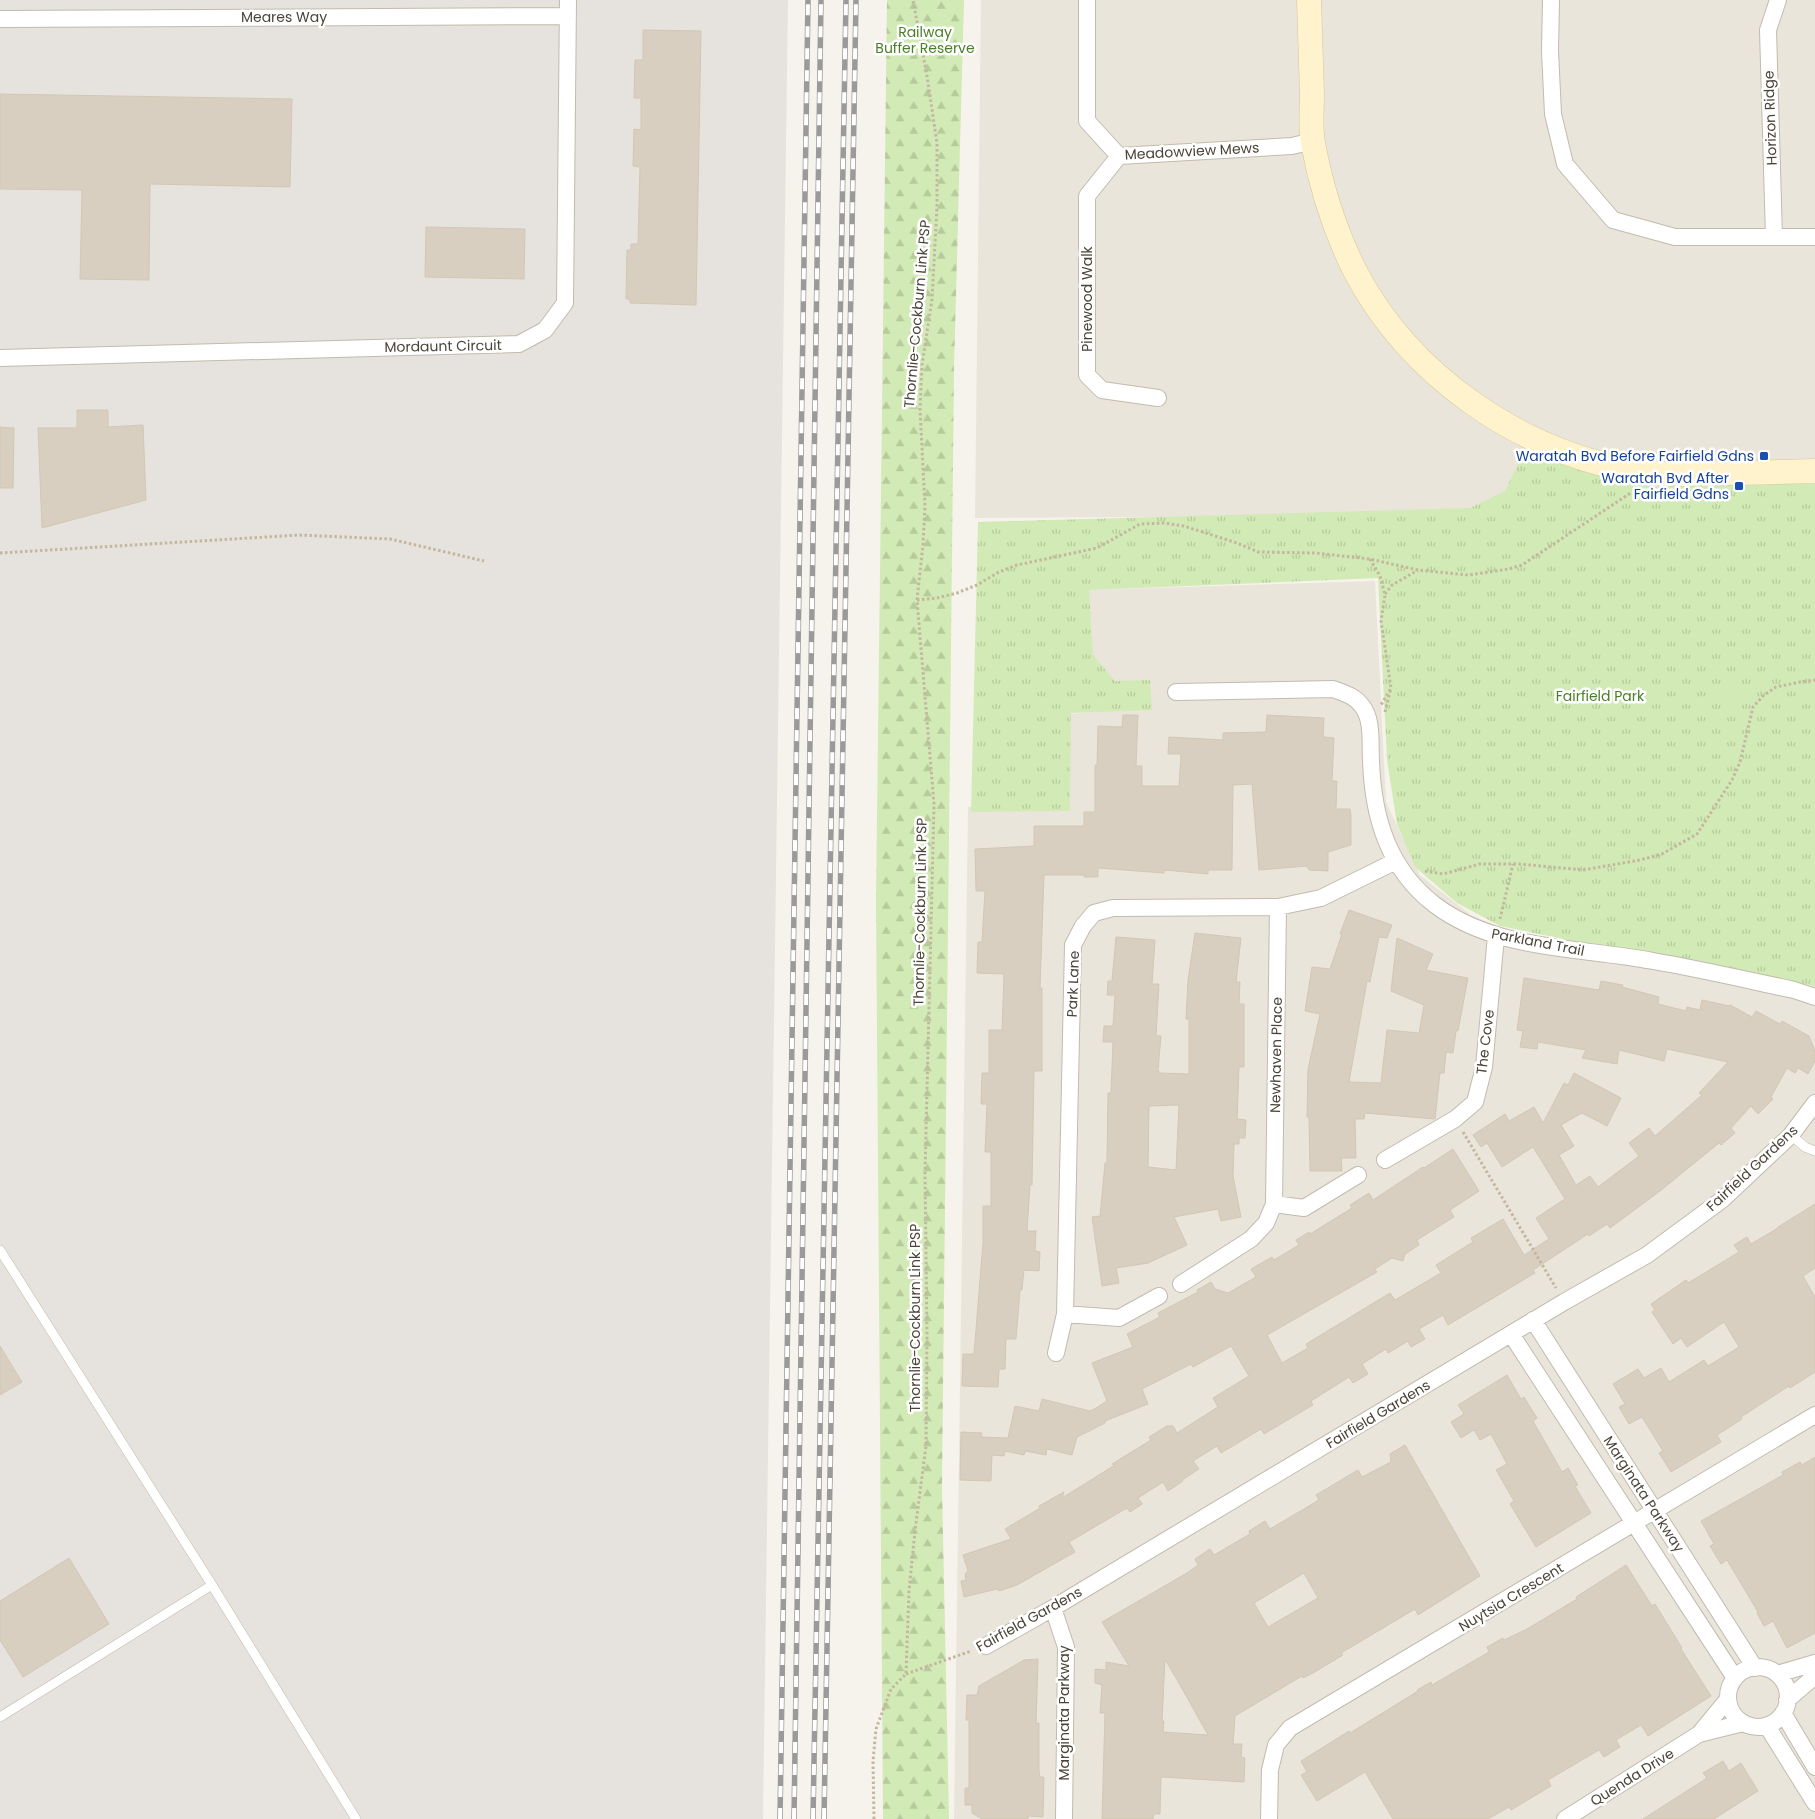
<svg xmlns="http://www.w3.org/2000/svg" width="1815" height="1819" font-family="Poppins,sans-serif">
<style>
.residential{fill:#eae5da}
.industrial{fill:#e6e2dd}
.grass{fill:url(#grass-tufts)}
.forest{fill:url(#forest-firs)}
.pitch{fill:#d2eab5}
.building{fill:#d8cfc1;stroke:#d3c7b4;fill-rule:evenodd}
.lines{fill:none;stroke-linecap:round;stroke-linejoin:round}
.lane-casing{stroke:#c2bbae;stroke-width:10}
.street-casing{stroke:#c2bbae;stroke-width:18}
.secondary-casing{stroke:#d6c79b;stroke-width:25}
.path{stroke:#c4b79f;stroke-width:3;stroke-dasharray:2.5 2.5;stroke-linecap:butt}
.lane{stroke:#fff;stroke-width:9}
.street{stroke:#fff;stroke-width:16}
.secondary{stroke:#fff3cd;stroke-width:24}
.rail-casing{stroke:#9a9a9a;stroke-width:5.5}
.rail{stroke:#fff;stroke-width:4;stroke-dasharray:11;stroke-linecap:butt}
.transit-dot{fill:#1a4fb4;stroke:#fff;stroke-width:2}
.labels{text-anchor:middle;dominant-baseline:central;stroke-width:5;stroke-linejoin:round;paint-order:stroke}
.street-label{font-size:14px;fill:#4b4439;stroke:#fff}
.park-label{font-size:14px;fill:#4a7f2a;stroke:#fff}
.transit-label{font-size:14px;fill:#164399;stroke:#fff;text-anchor:end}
</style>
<defs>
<pattern id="grass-tufts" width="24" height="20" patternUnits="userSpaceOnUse" patternTransform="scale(1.25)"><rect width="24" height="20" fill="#d2eab5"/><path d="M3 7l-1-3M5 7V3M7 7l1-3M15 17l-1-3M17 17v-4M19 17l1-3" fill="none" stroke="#b6ca9c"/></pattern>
<pattern id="forest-firs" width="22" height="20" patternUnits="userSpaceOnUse" patternTransform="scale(1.25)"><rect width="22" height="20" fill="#d2eab5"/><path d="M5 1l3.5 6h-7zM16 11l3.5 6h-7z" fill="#b6ca9c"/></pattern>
</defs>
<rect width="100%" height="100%" fill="#f6f3ec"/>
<path class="residential" d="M981,0H1815V475L1639,473L1532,445L1500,506L1452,515L975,518Z
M1375,581L1386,802L1420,875L1471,915L1508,931L1815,984V1819H954L968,807L1059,809L1058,715L1116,710L1089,657L1085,590Z"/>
<path class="industrial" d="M0,0H788L763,1819H0Z"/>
<path class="grass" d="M1525,450L1632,482L1815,484V986L1671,957L1578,942L1500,926L1457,903L1415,867L1397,824L1387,760L1378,578L1089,590L1093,655L1115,681L1150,680L1152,710L1071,713L1070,811L971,812L978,522L1470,508L1505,491Z"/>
<path class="forest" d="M887,0H964L954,368L942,1486L949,1819H883L876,900Z"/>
<path class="pitch" d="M1733,681L1744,693L1730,706L1719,695Z"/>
<path class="building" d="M643,30L701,31L696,305L630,303V299H626L627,250H631V244H638L640,167L633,166L634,129L641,130V98H634L635,60H643Z
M0,94L292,99L290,187L150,184L149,280L80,279L82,190L0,189Z
M426,227L525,229L524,279L425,277Z
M77,410H108V427L143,425L146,500L42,528L38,428H77Z
M0,427L14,428L13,488H0Z
M1123,715H1138L1136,766H1142V786H1179L1181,754H1168L1169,737L1223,740V733L1266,732L1267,715L1324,718L1323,737L1334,738L1332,781H1337L1336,809H1350L1351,815V845L1328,852V871L1309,870L1307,866L1259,870L1252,784L1233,785L1232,870H1208V874L1164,870V873L1098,868V877H1084V875H1044L1040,988H1042V1071H1034L1032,1185H1030L1027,1231H1036L1035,1251L1040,1252L1039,1271L1024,1270L1022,1290H1020L1016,1339H1006L1005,1369H999L998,1387L962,1386L963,1354H974L983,1243V1206H991V1152H985L987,1104H981L982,1073H989V1030H1002L1004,974L977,973L978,942H982L985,891H976L975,849L1034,846V826H1084V812H1095V765H1097L1098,726L1122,727Z
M1349,910L1392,925L1387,938L1379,937L1370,982L1367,981L1349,1082L1381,1083L1387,1030L1419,1033L1424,1005L1391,991L1397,938L1433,954L1426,970L1468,978L1458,1031H1456L1453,1053L1446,1052L1444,1073H1440L1435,1119L1365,1113L1364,1119H1355L1356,1158H1341L1342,1171H1310L1309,1117H1307L1308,1069L1320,1014L1305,1011L1312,967L1330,969L1342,934H1340Z
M1195,933L1241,938L1236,982H1240L1239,1004H1244V1067H1239L1237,1119L1246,1120L1245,1138H1239V1144H1234L1233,1176L1241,1217L1221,1221L1218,1209L1174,1217L1187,1245L1148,1263L1116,1268L1119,1283L1102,1286L1092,1217L1100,1216L1105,1163H1107L1108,1093H1111L1113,1042H1103L1104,1026H1113L1115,995H1107L1108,981H1112L1116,937L1155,940L1152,984H1159L1156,1036H1161L1158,1070L1160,1073L1189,1074V1019H1186L1188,980ZM1179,1105L1176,1170L1148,1167L1149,1106Z
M1524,978L1599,990L1601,981L1623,985L1622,987L1659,997L1658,1004L1686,1011L1687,1007L1700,1010L1702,1000L1729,1006L1730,1005L1752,1017L1756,1011L1780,1024L1782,1021L1809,1036L1815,1051V1061L1808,1074L1798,1068L1795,1073L1787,1068L1771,1097L1773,1099L1758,1114L1751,1106L1731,1128L1735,1133L1721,1145L1719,1143L1660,1191L1610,1228L1607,1224L1589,1236L1588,1234L1533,1270L1535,1273L1448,1325L1443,1315L1419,1329L1425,1339L1411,1347L1408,1341L1388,1353L1386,1349L1362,1364L1368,1374L1353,1383L1349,1377L1311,1401L1313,1405L1264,1434L1261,1429L1221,1453L1217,1446L1193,1461L1199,1469L1182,1480L1183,1481L1168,1491L1163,1482L1138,1498L1142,1504L1130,1512L1127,1508L1069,1542L1075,1552L1017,1585L999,1591L997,1589L964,1597L961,1581L966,1580L965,1574L968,1571L963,1555L1011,1539L1005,1529L1040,1508L1039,1506L1064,1492L1062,1498L1115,1465L1112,1464L1151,1440L1149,1437L1167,1426H1173L1177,1433L1218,1407L1213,1398L1249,1376L1231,1346L1193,1367L1191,1364L1142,1389L1148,1404L1105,1421V1423L1077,1437L1072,1455L1047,1449L1046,1455L1025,1451L1024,1455L1005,1451L1004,1456L992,1455L991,1481L960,1480L961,1432L982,1433L981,1437L1008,1438L1015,1406L1039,1411L1042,1399L1090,1411L1096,1408L1107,1401L1092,1363L1133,1347L1127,1334L1160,1317L1158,1313L1198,1292L1197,1290L1211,1282L1215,1289L1228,1293L1256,1277L1251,1269L1272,1257L1274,1260L1299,1245L1296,1240L1309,1232L1310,1234L1352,1208L1350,1205L1369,1193L1373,1200L1423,1167L1424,1168L1453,1149L1479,1191L1450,1210L1454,1217L1417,1240L1419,1245L1405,1254L1403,1261L1392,1258L1375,1269L1377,1272L1267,1335L1282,1363L1308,1348L1306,1344L1390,1293L1395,1300L1441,1273L1436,1265L1473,1242L1471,1238L1503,1219L1524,1255L1549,1239L1536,1218L1565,1199L1533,1147L1502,1167L1487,1143L1481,1147L1473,1135L1505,1114L1509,1121L1534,1107L1543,1123L1564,1083L1568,1085L1574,1073L1621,1098L1607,1126L1582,1113L1561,1125L1574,1146L1559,1155L1576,1185L1590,1176L1598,1187L1639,1156L1629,1143L1649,1128L1655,1136L1702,1095L1699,1093L1728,1062L1667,1049L1664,1061L1619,1050L1617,1064L1582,1058L1586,1050L1538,1042L1537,1049L1520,1047L1523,1031L1517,1030Z
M1815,1204V1268L1803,1276L1815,1297V1372L1790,1388L1789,1386L1741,1417L1742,1419L1717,1435L1721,1442L1671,1472L1659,1453L1663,1451L1642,1417L1629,1424L1619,1407L1625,1404L1613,1384L1638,1369L1644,1378L1661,1368L1669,1382L1704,1360L1708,1366L1739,1347L1724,1322L1687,1347L1681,1338L1673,1344L1652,1312L1655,1310L1651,1304L1686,1280L1688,1283L1739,1252L1734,1245L1747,1237L1751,1244L1778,1228V1227Z
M0,1346L22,1382L0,1395Z
M1507,1375L1521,1399L1524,1397L1537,1418L1533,1421L1562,1472L1568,1468L1578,1485L1575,1486L1591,1513L1536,1547L1510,1504L1514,1501L1496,1470L1507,1464L1491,1434L1480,1440L1474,1430L1461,1438L1451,1422L1464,1414L1458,1405Z
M1405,1445L1480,1576L1418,1615L1415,1609L1341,1653L1343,1655L1313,1673L1303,1678L1302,1676L1235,1716L1233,1744H1242L1241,1757L1245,1758L1244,1782L1161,1777L1160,1814H1154L1153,1819H1102L1105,1713H1100L1102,1685L1095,1683V1669L1106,1670V1662L1129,1666L1102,1622L1187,1573L1198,1565L1195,1559L1210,1549L1214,1555L1250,1534L1249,1531L1265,1521L1270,1529L1319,1500L1316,1495L1358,1470L1362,1477L1391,1462L1390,1454ZM1304,1573L1318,1598L1268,1627L1254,1603ZM1165,1659L1180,1685L1208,1735L1163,1732L1164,1721H1162Z
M1815,1457V1633L1787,1648L1773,1621L1764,1626L1757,1613L1758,1612L1727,1560L1721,1564L1710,1546L1714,1544L1701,1521L1783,1475L1782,1472L1800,1462L1802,1465Z
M69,1558L109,1624L23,1677L0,1640V1601Z
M1626,1565L1652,1606L1655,1604L1682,1648L1681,1649L1711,1696L1648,1736L1641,1725L1616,1740L1620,1747L1604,1757L1599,1750L1548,1780L1551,1786L1511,1810L1509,1807L1488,1819H1393L1365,1772L1317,1801L1301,1775L1307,1772L1301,1761L1349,1731L1350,1733L1418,1691L1417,1690L1431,1682L1432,1685L1489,1652L1487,1647L1503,1638L1504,1640L1527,1629L1577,1599L1576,1597Z
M1038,1659L1036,1723H1039V1772L1040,1777H1044L1043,1817L1028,1816V1819H982L972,1813V1805H965V1788H969V1720H966L967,1695H977L979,1686L1024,1660Z
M1723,1761L1729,1771L1741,1763L1758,1791L1714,1819H1643L1707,1778L1703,1773Z"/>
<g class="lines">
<defs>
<path id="lane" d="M1791,1135L1805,1147L1815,1151
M0,1250L212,1585L356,1819
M0,1717L212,1585"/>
<path id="street" d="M1087,0V121L1119,156L1292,146L1313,141
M1551,0L1550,51L1553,114L1565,164L1613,220L1675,237H1815
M0,19L568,16
M1119,156L1087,196V375L1102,390L1158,398
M1774,237L1768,30L1778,0
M0,358L519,344L545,330L565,303L568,0
M1176,692L1333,689C1344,693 1355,696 1362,706C1373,719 1370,744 1371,761C1373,817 1388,869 1435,905C1496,951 1580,947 1653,961C1700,969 1747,980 1794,990L1815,997
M1385,1160L1455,1119L1475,1102L1484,1067L1496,936
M1274,1204L1304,1208L1358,1175
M1181,1284L1251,1239L1266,1223L1274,1204L1278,907
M1065,1314L1119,1318L1159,1296
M1533,1320L1755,1668
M1511,1334L1735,1678
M1056,1353L1065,1314L1073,945L1083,926L1094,913L1113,908L1278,907L1321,898L1396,861
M1053,1608L1066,1647L1064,1819
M986,1646L1053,1608L1564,1302L1647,1255L1723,1199L1791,1135L1815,1103
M1728 1697a30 30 0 1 1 60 0a30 30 0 1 1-60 0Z
M1777,1674L1815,1663
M1787,1700L1815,1676
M1783,1713L1815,1767
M1767,1726L1815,1803
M1699,1734L1743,1723
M1269,1819L1270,1770L1276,1745L1290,1728L1815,1415
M1565,1819L1699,1734L1728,1699"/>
<path id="secondary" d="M1309,0C1310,31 1311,63 1312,94C1312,110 1310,128 1313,143C1321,187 1335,231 1355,271C1410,376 1519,451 1635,471C1663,475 1692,474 1721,473C1752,473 1784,472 1815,471"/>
</defs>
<use href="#lane" class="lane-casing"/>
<use href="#street" class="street-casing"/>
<use href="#secondary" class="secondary-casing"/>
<path class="path" d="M0,553L299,535L390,539L484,561
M1370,559L1380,576L1385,595L1381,621L1391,688L1381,705
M1385,594L1392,585L1418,570
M917,600L937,598L957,593L977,585L999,572L1017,565L1097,548L1140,524L1164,523L1184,526L1237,543L1258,552L1315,553L1370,559L1418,570L1469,575L1509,569L1522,565L1632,492
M1385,712L1391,688
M1425,871L1443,874L1480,864H1519L1583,870L1640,860L1662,854L1697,834L1732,780L1740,762L1753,707L1763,696L1776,687L1800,682L1815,680
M1500,919L1513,864
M1463,1132L1556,1288
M906,1674L971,1651
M874,1819L873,1761L876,1729L891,1689L906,1674L909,1591L915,1531L926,1446L927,1335L925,1172L934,804L917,600L923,545L925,506L920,409L922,365L932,299L937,207V143L927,76L913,0"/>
<use href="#lane" class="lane"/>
<use href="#street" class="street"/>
<use href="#secondary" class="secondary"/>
<defs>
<path id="rail" d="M780,1819L808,0
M794,1819L821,0
M813,1819L846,0
M824,1819L856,0"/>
</defs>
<use href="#rail" class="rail-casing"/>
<use href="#rail" class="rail"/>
</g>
<g class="transit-dot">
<rect x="1759" y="451" width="10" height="10" rx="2.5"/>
<rect x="1734" y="481" width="10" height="10" rx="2.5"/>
</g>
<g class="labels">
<g class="street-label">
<text x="284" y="17">Meares Way</text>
<text transform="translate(1770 118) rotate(-92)">Horizon Ridge</text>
<text transform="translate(1192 151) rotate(-3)">Meadowview Mews</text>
<text transform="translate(1087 299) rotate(-90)">Pinewood Walk</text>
<text transform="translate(917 314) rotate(-85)">Thornlie-Cockburn Link PSP</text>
<text transform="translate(443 346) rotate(-1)">Mordaunt Circuit</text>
<text transform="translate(920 912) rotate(-89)">Thornlie-Cockburn Link PSP</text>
<text transform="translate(1538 942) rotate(11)">Parkland Trail</text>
<text transform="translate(1073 984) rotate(-88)">Park Lane</text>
<text transform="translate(1485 1042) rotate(-83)">The Cove</text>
<text transform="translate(1276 1055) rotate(-89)">Newhaven Place</text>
<text transform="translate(1752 1168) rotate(-43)">Fairfield Gardens</text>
<text transform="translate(915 1318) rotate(-90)">Thornlie-Cockburn Link PSP</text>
<text transform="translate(1378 1414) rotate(-31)">Fairfield Gardens</text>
<text transform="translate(1644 1494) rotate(57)">Marginata Parkway</text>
<text transform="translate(1511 1597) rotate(-31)">Nuytsia Crescent</text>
<text transform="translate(1029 1619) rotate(-29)">Fairfield Gardens</text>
<text transform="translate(1064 1713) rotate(-90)">Marginata Parkway</text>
<text transform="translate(1632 1777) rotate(-32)">Quenda Drive</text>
</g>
<g class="park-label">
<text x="925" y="32">Railway<tspan x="925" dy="16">Buffer Reserve</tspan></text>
<text x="1600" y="696">Fairfield Park</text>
</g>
<g class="transit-label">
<text x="1754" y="456">Waratah Bvd Before Fairfield Gdns</text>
<text x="1729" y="478">Waratah Bvd After<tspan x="1729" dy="16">Fairfield Gdns</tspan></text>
</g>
</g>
</svg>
